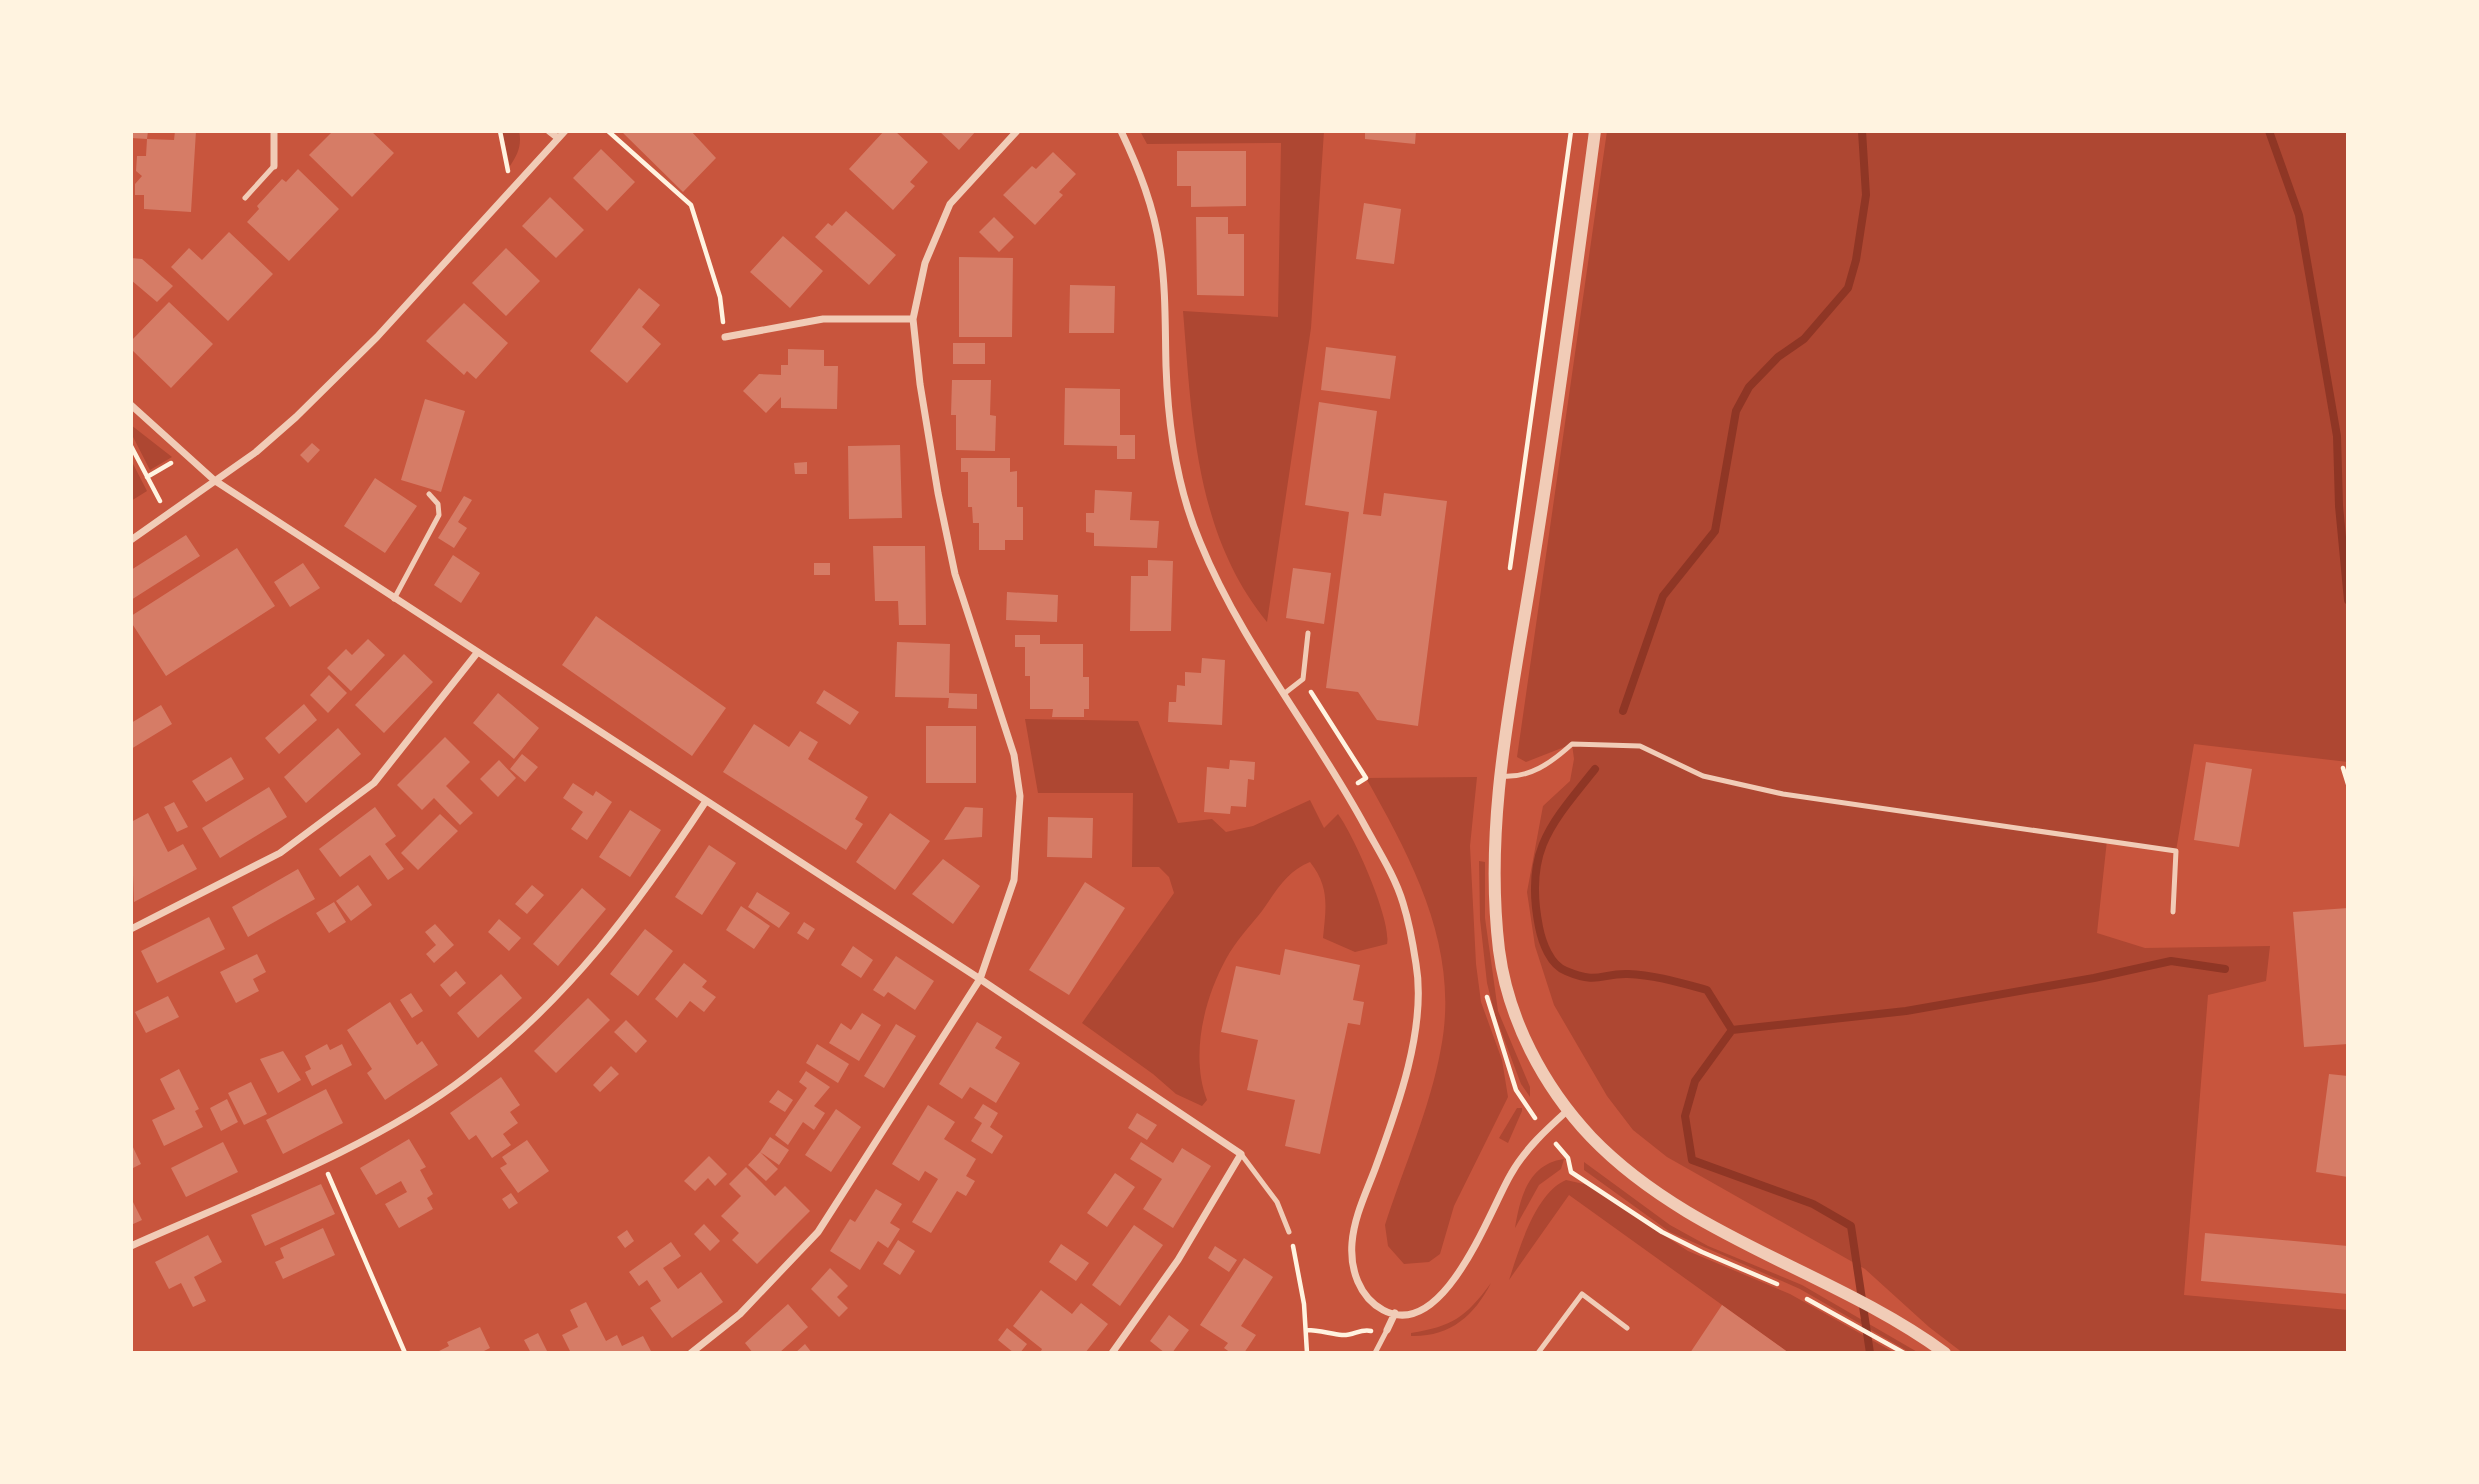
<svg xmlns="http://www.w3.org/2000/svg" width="2479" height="1484" font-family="'DM Sans',sans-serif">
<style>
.green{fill:#ae4732}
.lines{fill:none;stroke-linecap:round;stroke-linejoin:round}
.stream{stroke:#8f3625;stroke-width:8}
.building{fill:#d67c66}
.path{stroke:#fff3e0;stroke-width:4.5}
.service{stroke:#f1ccb7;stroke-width:5}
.minor{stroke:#f1ccb7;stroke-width:7}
.tertiary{stroke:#f1ccb7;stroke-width:12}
</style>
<rect width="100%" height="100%" fill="#c8553d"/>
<path class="green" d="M502,131H519C522,145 518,154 510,166Z
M1140,131H1324L1311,328L1267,622C1195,534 1192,420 1183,311L1278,317L1281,143L1147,144Z
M1607,131H2348V762L2194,744L2176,851L2107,840L2097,933L2145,948L2270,946L2266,981L2208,995L2184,1295L2348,1310V1353H1963L1929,1327L1865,1269L1667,1157L1633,1130L1607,1096L1554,1005L1535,946L1527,892L1543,806L1570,781L1574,759L1572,744L1526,762L1517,757Z
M131,425L172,457L150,470L131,433Z
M131,460L147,491L131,501Z
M1025,719L1138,721L1178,823L1212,819L1226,832L1253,826L1310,800L1324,828L1338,814C1353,834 1392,920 1387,944L1355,952L1323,938C1326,908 1330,887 1310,862C1287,871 1276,891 1262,911C1250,926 1235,942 1226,959C1204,999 1190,1056 1207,1100L1202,1106L1176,1094L1153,1074L1082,1023L1174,893L1169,877L1159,867H1132L1133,793H1038Z
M1477,777L1470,846L1476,964L1481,1002L1502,1060L1508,1097L1454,1206L1440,1254L1429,1262L1404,1264L1388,1246L1385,1225C1404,1166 1430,1109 1441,1048C1460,948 1413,862 1366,778Z
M1479,861L1485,862V918L1498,1011L1530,1087V1097L1521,1084L1495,1015L1487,983L1480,919Z
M1517,1108H1522V1111L1508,1143L1499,1138Z
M1564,1159L1561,1169L1539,1185L1515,1228C1520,1198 1528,1164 1564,1159Z
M1584,1162L1670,1225L1708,1246L1802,1285L1919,1353H1911L1800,1289L1670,1232L1584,1170Z
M1566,1180L1588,1185L1688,1251L1790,1294L1895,1353H1789L1569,1195L1509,1280C1519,1250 1535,1193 1566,1180Z
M1491,1283C1474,1316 1450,1337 1411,1336V1333C1453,1326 1465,1318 1491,1283Z"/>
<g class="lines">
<path class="stream" d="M2269,131L2299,215L2337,436L2339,506L2348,600
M1623,711L1663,596L1715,531L1736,411L1749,387L1778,357L1804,339L1848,288L1856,260L1866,195L1862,131
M1595,769C1550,825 1524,851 1539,927C1542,942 1550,965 1566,971C1599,985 1601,973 1628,974C1655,975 1681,983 1707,990L1732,1030L1695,1081L1685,1116L1692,1160L1813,1204L1851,1226L1870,1353
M1732,1030L1906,1011L2094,978L2171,961L2225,969"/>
</g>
<path class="building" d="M131,131H148L147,139L131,138Z
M175,131H196L191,212L144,209V195H135V184L142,176L136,171L137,156H146L147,139L174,140Z
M333,131H371L394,153L352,197L309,155Z
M621,131H691L716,158L683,192Z
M884,131H895L928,162L910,182L915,186L893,210L849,169Z
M939,131H976L959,150Z
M1365,131H1416L1415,144L1365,139Z
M601,149L635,182L607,211L573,178Z
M1177,151H1246V206L1191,207V186H1177Z
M1053,152L1076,174L1059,192L1063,195L1035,225L1003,195L1032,166L1036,169Z
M298,169L339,209L289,261L247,222L259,209L257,206L282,179L286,182Z
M550,197L584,230L556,258L522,226Z
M1364,203L1401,209L1394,264L1356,259Z
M846,211L896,255L869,285L815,237L828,223L832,226Z
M994,217L1014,237L999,252L979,232Z
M1196,217H1228V234H1244V296L1197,295Z
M229,232L273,274L228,321L171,267L189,248L202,260Z
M783,236L823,271L790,308L750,272Z
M506,248L540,281L506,316L472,283Z
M959,257L1013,258L1012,337H959Z
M131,258L142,259L173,286L157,302L131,280Z
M1070,285L1115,286L1114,333H1069Z
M639,288L660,305L642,327L661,344L627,383L590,351Z
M169,302L213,344L171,388L131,349V341Z
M464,303L508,343L476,379L467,371L464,375L426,341Z
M953,343H985V364H953Z
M1326,347L1396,356L1390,399L1321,390Z
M788,349L824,350V366H838L837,409L781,408V397L766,413L743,391L759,374L781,375V365H788Z
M952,380H991L990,415L996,416L995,451L956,450V415H951Z
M1065,388L1120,389V435H1135V459H1117V446L1064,445Z
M425,399L465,411L441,492L401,480Z
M1319,402L1377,411L1363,514L1381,516L1384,493L1447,501L1418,726L1377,720L1358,692L1326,688L1349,512L1305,505Z
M312,443L320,450L308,463L300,455Z
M900,445L902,518L849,519L848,446Z
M961,458H1010V472L1017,471V507H1023V540H1005V550H979V523H973L972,507H968V472H961Z
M807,462V474H795L794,463Z
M375,478L417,506L385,553L344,526Z
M1095,490L1132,492L1130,520L1159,521L1157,548L1094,546V533L1086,532V513H1094Z
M464,496L472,500L458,522L467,528L454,548L438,538Z
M186,535L200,556L131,600V570Z
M873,546H925L926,625H899L898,601H875Z
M237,548L275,606L166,676L131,622V616Z
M453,555L480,573L461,603L434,585Z
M1148,560L1173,561L1171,631H1130L1131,576H1148Z
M303,563L320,588L290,607L274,582Z
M814,563H830V575H814Z
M1293,568L1331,573L1324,624L1286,618Z
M1007,592L1058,595L1057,622L1006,620Z
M596,616L726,708L692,756L562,665Z
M1015,635H1040V644H1083V677H1089V709H1084V717H1052L1053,709H1030V676H1025V647H1015Z
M368,639L385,655L351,691L327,668L346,649L352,655Z
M897,642L950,644L949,693L977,694V709L948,708L949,698L895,697Z
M404,654L433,682L384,733L355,705Z
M1202,658L1225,660L1222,725L1168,722L1169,702H1176L1177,685L1185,686V672L1201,673Z
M329,675L347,693L328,713L310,695Z
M824,690L859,712L850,725L816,703Z
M498,693L539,728L514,759L473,723Z
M304,704L317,720L279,754L265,738Z
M161,705L172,724L131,749V723Z
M754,724L789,747L800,731L818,742L808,759L868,797L855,819L863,824L846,850L723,772Z
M926,726H976V783H926Z
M338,728L361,754L306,803L284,777Z
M445,737L470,762L446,786L473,813L460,825L434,798L422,810L397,785Z
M522,754L538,767L525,782L510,769Z
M231,757L244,779L206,802L192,781Z
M499,760L516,778L498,797L480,779Z
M1230,760L1255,762L1254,780L1248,779L1246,807L1231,806L1230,814L1204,812L1207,767L1229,769Z
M2206,762L2252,769L2239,847L2194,840Z
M573,783L593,796L596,791L612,802L587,840L571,829L583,812L563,798Z
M269,787L287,817L220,858L202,828Z
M174,802L188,827L177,832L164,807Z
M375,807L396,836L385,844L404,869L388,880L370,855L340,877L319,849Z
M965,807L983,808L982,837L944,840Z
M630,810L661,830L630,877L599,857Z
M148,813L168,852L183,844L197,869L134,902L131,822Z
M890,813L930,841L895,890L856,862Z
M440,814L458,831L418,870L401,853Z
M1048,817L1093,818L1092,858L1047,857Z
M709,845L736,863L702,915L675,897Z
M943,859L980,886L953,924L912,894Z
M298,869L315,899L248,937L232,907Z
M1085,882L1125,908L1069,995L1029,970Z
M358,885L372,905L351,921L336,901Z
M532,885L544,895L527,914L515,904Z
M582,888L606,909L558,966L533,944Z
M757,892L790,913L779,928L748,907Z
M334,902L346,922L329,933L316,913Z
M741,906L770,926L754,949L726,930Z
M2348,908V1044L2304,1047L2293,912Z
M209,917L225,949L157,983L141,951Z
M499,919L521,938L509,951L488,932Z
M804,922L815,929L808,940L797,933Z
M435,924L454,945L434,963L426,954L436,945L425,932Z
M645,929L673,951L638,996L610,974Z
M853,946L873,960L861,978L841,965Z
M1285,949L1360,965L1353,1000L1364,1002L1360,1025L1348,1023L1320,1154L1285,1146L1295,1100L1247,1090L1258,1040L1221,1032L1236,966L1280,975Z
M257,954L266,972L253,979L259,991L236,1003L220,972Z
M896,956L934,981L915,1010L888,992L884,997L873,990Z
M684,963L707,981L702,987L716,997L704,1012L690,1001L677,1018L655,999Z
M456,971L466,983L450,997L440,985Z
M501,974L522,998L478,1038L457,1013Z
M411,993L423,1011L412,1018L400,1000Z
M168,996L179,1017L146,1033L135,1012Z
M588,998L610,1020L556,1073L534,1051Z
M390,1002L417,1045L422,1041L438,1065L385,1100L367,1073L372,1069L347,1030Z
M862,1013L881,1025L859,1061L829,1043L841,1023L851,1030Z
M626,1020L647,1041L636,1053L614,1032Z
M977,1022L1002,1037L995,1048L1020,1063L996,1103L970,1087L962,1099L939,1084Z
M896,1024L916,1036L884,1088L864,1076Z
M327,1044L330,1050L342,1044L352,1065L312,1086L305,1072L311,1069L305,1056Z
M817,1044L849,1064L838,1083L806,1063Z
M283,1051L301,1080L278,1093L260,1059Z
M611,1066L619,1074L600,1092L593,1085Z
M179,1069L199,1109L195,1111L203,1127L164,1146L152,1120L175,1109L160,1079Z
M806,1071L830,1087L814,1106L825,1113L814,1130L803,1122L788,1145L775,1135L807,1088L799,1082Z
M2329,1074L2348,1076V1177L2316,1172Z
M501,1077L520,1105L510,1112L518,1123L503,1134L511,1145L492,1158L476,1135L469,1140L450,1113Z
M251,1082L267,1114L244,1125L228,1093Z
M326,1089L343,1123L283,1154L266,1120Z
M778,1090L793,1100L785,1112L769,1102Z
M227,1099L238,1122L221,1131L210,1108Z
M983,1104L998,1113L990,1127L1003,1136L992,1154L971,1141L982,1123L974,1118Z
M928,1105L955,1122L944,1139L976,1159L966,1176L975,1181L966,1196L957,1191L931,1233L912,1222L938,1179L925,1171L919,1181L892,1164Z
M836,1109L861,1127L831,1172L805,1155Z
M1137,1113L1157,1125L1147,1140L1128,1128Z
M770,1137L789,1150L779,1165L760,1152Z
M409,1139L426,1167L420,1170L433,1194L427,1198L433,1209L399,1228L385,1204L407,1192L401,1181L376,1195L360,1168Z
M527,1140L549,1171L518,1193L500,1168L507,1164L502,1157Z
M223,1142L238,1172L186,1197L171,1168Z
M1141,1142L1173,1163L1182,1148L1211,1166L1173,1228L1143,1209L1162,1179L1130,1159Z
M131,1143L141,1164L131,1169Z
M760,1152L778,1169L766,1181L748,1165Z
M709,1156L727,1174L715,1186L708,1178L695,1191L684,1181Z
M746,1167L775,1196L785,1186L810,1211L757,1264L732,1240L739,1233L721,1216L741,1196L729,1184Z
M1115,1173L1135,1187L1107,1227L1087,1213Z
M321,1184L335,1214L265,1246L251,1215Z
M876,1189L902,1204L890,1223L900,1229L888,1248L878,1241L860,1270L830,1251L850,1219L855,1222Z
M511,1193L518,1203L509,1209L502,1199Z
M131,1198L142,1220L131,1225Z
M704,1224L720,1241L710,1251L694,1234Z
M1134,1225L1163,1245L1120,1306L1092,1285Z
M323,1228L335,1255L283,1279L275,1262L284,1258L280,1248Z
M627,1230L634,1241L625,1248L617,1237Z
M2205,1233L2348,1246V1294L2201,1281Z
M208,1235L222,1262L194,1277L206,1301L193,1307L181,1283L169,1289L155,1262Z
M898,1240L915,1251L900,1275L883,1264Z
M671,1242L681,1256L663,1268L678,1289L701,1272L723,1302L672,1338L650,1308L661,1301L647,1280L639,1286L629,1272Z
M1061,1244L1089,1263L1076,1281L1049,1262Z
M1215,1246L1237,1260L1229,1272L1208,1258Z
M1244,1258L1273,1277L1241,1326L1256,1335L1244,1353H1231L1224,1348L1228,1343L1200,1325Z
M830,1268L848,1286L837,1297L848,1308L839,1317L811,1289Z
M1041,1290L1072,1314L1081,1303L1108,1324L1085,1353H1040L1042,1349L1013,1326Z
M586,1302L606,1341L617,1335L622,1346L643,1336L652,1353H571L562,1335L578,1327L570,1310Z
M788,1304L808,1327L779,1353H753L745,1343Z
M1722,1305L1789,1353H1690Z
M1169,1315L1189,1330L1172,1353H1165L1150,1341Z
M480,1327L490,1348L480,1353H435L449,1346L447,1342Z
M1007,1328L1027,1344L1020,1353H1014L998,1340Z
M538,1333L548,1353H531L524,1340Z
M805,1344L812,1353H795Z"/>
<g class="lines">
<path class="path" d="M500,131L508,171
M608,131L691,205L720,297L723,322
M131,446L160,501
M147,477L171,463
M1510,568L1571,131
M1311,692L1366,778L1358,783
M2343,768L2348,784
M1487,997L1516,1090L1535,1118
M1556,1144L1568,1158L1571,1172L1662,1232L1702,1252L1777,1284
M328,1174L405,1353
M1293,1246L1304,1304L1307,1353
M1807,1299L1904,1353
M1307,1330C1319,1330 1331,1334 1342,1335C1353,1336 1361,1328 1371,1331"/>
<path class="service" d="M245,198L274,166
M394,599L439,515L438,504L429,494
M1285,693L1303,679L1308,633
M1500,776C1529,779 1551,763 1572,744L1640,746L1703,776L1783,794L2176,851L2173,912
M1241,1154L1277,1202L1289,1232
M1375,1353L1387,1330
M1538,1353L1582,1294L1627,1328"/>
<path class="minor" d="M274,131V166
M549,131L558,138
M1121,131C1139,169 1154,207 1160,249C1166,288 1165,327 1166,366C1168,425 1177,488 1200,542C1241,643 1313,730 1365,826C1378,850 1395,876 1403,903C1409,922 1413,944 1416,964C1427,1028 1397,1109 1375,1169C1366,1193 1354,1217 1352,1243C1350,1269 1359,1297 1383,1310C1444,1343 1490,1209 1511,1174C1525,1149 1547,1129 1568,1110
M725,337L823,319H913
M131,405L214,480L980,979L1241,1154L1178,1260L1112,1353
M131,540L256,452L296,417L377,337L565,131
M131,929L280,853L374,783L477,653
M131,1246C238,1198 375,1147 467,1076C570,997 636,907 706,801
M1387,1330L1395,1313
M691,1353L740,1314L818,1232L980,979L1014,880L1020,796L1014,755L955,574L938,493L920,384L913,319L925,263L950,204L1017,131"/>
<path class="tertiary" d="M1595,131C1576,274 1557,416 1534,558C1514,687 1483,818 1499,950C1508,1019 1543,1086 1591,1137C1689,1239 1833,1271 1945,1353"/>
</g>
<rect width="2479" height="1484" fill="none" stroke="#fff3e0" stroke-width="266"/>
</svg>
